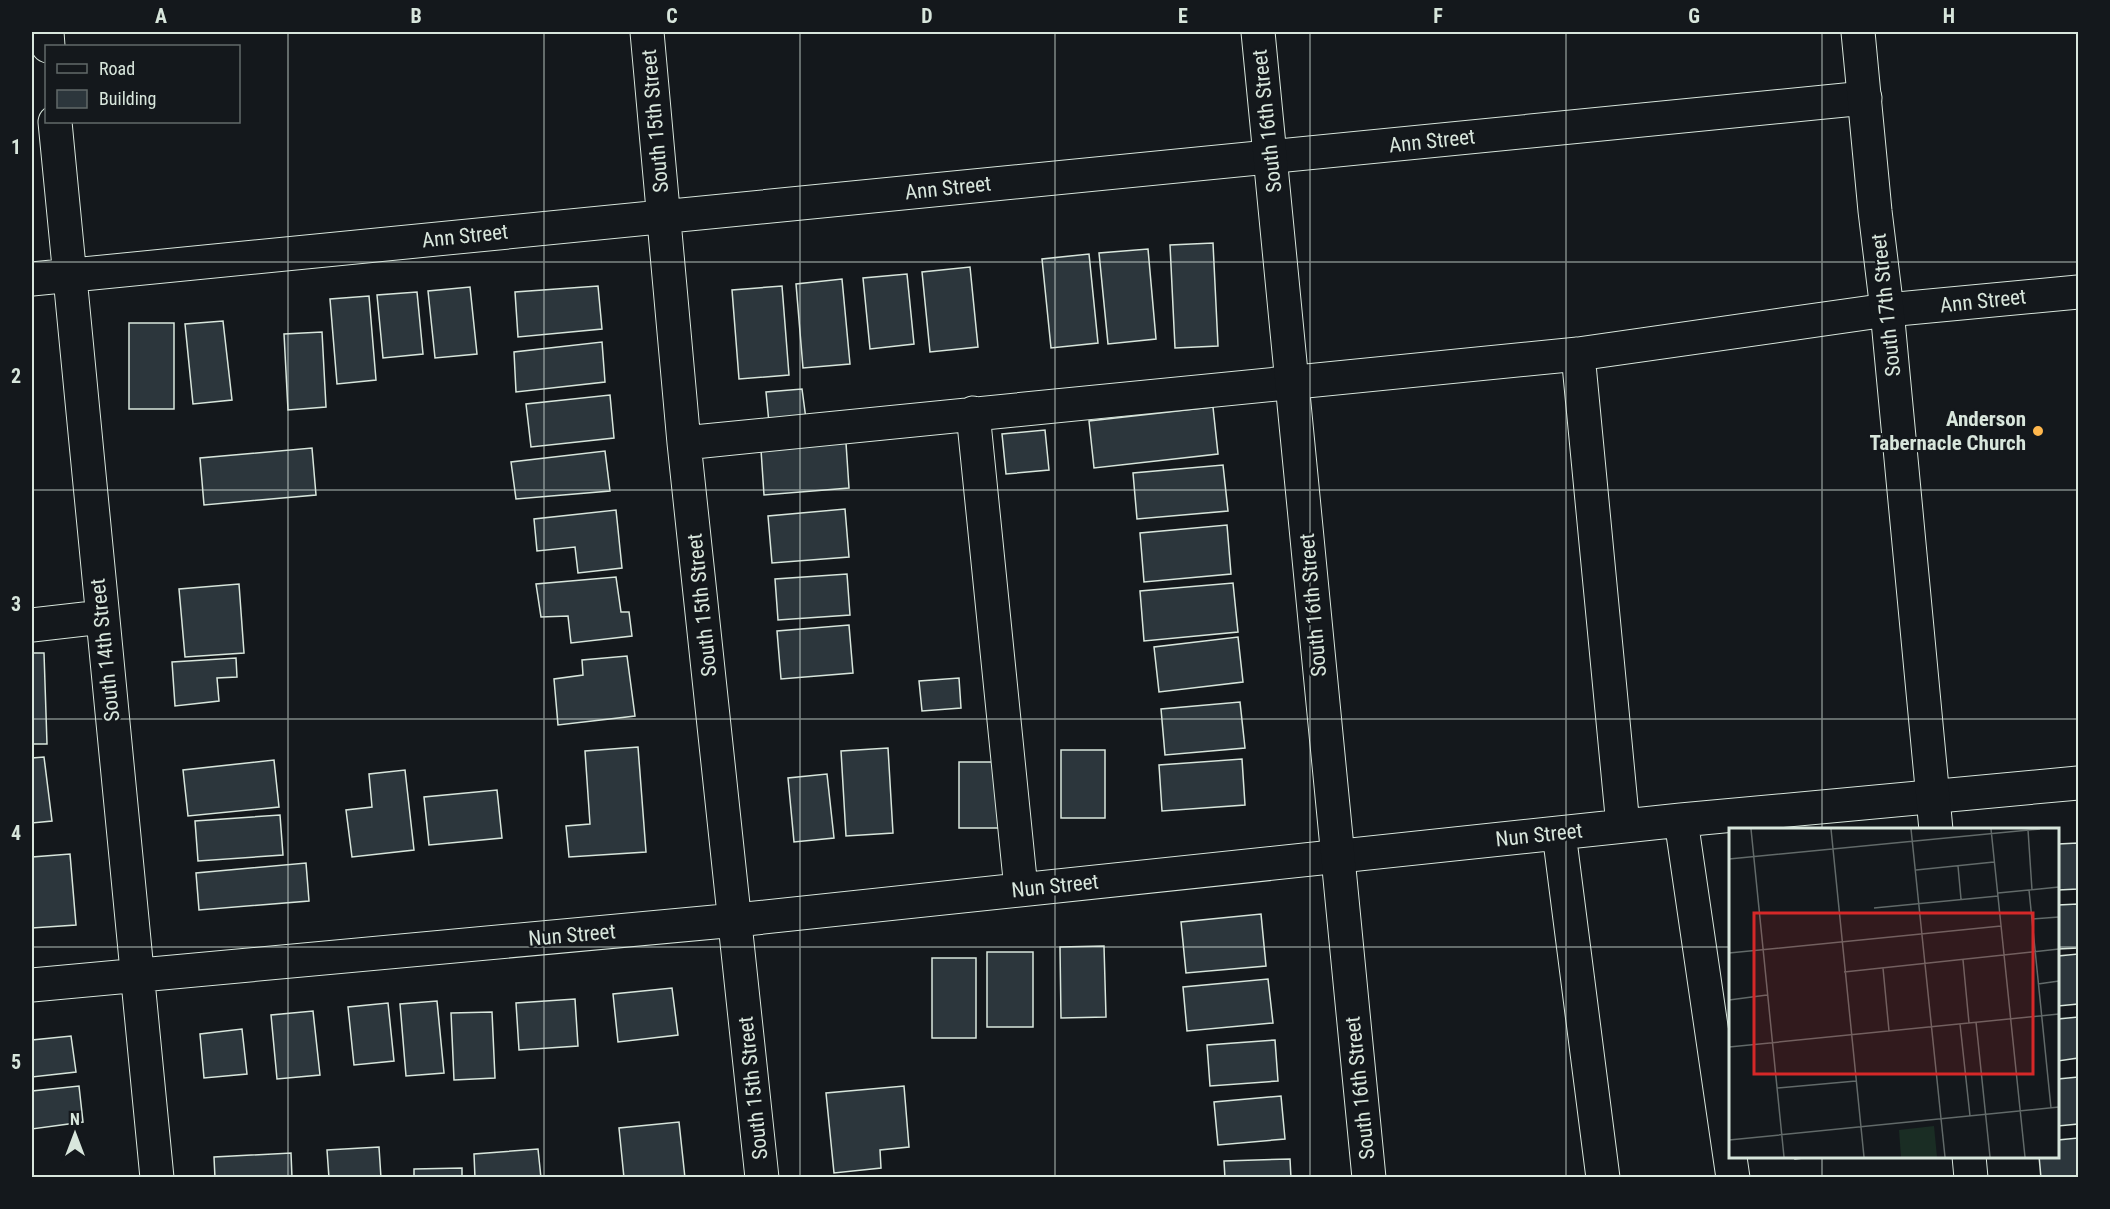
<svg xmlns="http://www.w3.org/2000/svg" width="2110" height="1209" font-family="'Roboto Condensed',sans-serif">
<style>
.building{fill:#2c363c;stroke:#d8e6dc;stroke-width:1.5}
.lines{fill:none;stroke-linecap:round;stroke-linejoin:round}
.minor-casing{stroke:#d8e6dc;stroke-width:35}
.major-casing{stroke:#d8e6dc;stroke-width:35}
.minor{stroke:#14181c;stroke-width:33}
.major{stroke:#14181c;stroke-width:33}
.grid{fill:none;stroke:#d8e6dc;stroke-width:1.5;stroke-opacity:0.55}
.poi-dot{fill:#ffb74d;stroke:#14181c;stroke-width:2}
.labels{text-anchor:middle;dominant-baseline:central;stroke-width:4.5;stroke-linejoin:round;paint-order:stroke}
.street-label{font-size:21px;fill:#d8e6dc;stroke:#14181c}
.poi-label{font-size:21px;font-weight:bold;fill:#d8e6dc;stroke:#14181c;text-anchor:end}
.inset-road{fill:none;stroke:#626a69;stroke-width:1.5}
.view{fill:#d62828;fill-opacity:0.15;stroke:#d62828;stroke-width:3}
.inset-edge{fill:none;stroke:#d8e6dc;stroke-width:3}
.neatline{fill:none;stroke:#d8e6dc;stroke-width:2}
.grid-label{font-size:20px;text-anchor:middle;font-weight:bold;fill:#d8e6dc}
</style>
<rect width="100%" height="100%" fill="#14181c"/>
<path class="building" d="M1213,243L1218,346L1175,348L1170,245Z
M1148,249L1156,339L1108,344L1099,253Z
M1089,254L1098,343L1051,348L1042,259Z
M970,267L978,347L930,352L922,272Z
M907,274L914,344L870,349L863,278Z
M842,279L850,364L803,368L796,284Z
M598,286L602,329L518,337L515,292Z
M782,286L789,375L739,379L732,290Z
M470,287L477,354L435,358L428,291Z
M417,292L423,354L383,358L377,295Z
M369,296L376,380L337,384L330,299Z
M223,321L232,400L193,404L185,324Z
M129,323H174V409H129Z
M322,332L326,407L288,410L284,334Z
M602,342L605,382L516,392L514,352Z
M802,389L806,419L769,423L766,392Z
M610,395L614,438L531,447L526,404Z
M1213,407L1218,454L1094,468L1089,421Z
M1045,430L1049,470L1006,474L1002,434Z
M846,443L849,488L764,495L761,450Z
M312,448L316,495L204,505L200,458Z
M605,451L610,491L516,499L511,462Z
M1223,465L1228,511L1137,519L1133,473Z
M845,509L849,557L772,563L768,516Z
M616,510L622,568L578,573L575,547L537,551L534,519Z
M1227,525L1231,574L1144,582L1140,533Z
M847,574L850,615L778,620L775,579Z
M616,577L621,612H629L632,636L571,643L568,616L541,617L536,584Z
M1233,583L1238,632L1144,641L1140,591Z
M239,584L244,653L185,657L179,589Z
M849,625L853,673L781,679L777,631Z
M1238,637L1243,682L1159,692L1154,647Z
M32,653H44L47,744H32Z
M627,656L635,716L558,725L554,679L583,675L582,660Z
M236,658L237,677L217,678L219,701L175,706L172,662Z
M959,678L961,708L922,711L919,681Z
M1240,702L1245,748L1165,755L1161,709Z
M638,747L646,852L569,857L566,826L590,824L585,751Z
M888,748L893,833L846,836L841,751Z
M1061,750H1105V818H1061Z
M44,757L52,821L32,823V758Z
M1242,759L1245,805L1162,811L1159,765Z
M274,760L279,807L188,816L183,770Z
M959,762H999V828H959Z
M405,770L414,850L352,857L346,810L372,807L369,774Z
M827,774L834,838L794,842L788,778Z
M497,790L502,838L429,845L424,797Z
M280,815L283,855L198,861L195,821Z
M2078,843V889L2058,890V844Z
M70,854L76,925L32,928V857Z
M306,863L309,901L199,910L196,873Z
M2078,904V948L2058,949V905Z
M1261,914L1266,966L1186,973L1181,922Z
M1104,946L1106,1017L1061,1018L1060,947Z
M987,952H1033V1027H987Z
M2078,954V1004L2058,1006V956Z
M932,958H976V1038H932Z
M1268,979L1273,1023L1187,1031L1183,987Z
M672,988L678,1035L618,1042L613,994Z
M575,999L578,1046L519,1050L516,1003Z
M437,1001L444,1073L406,1076L400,1004Z
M388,1003L394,1061L354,1065L348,1007Z
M313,1011L320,1075L277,1079L271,1015Z
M492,1012L495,1078L454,1080L451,1013Z
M2078,1017V1058L2058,1061V1019Z
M242,1029L247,1074L204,1078L200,1034Z
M71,1036L76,1072L32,1077V1040Z
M1275,1040L1278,1081L1210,1086L1207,1045Z
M2078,1077V1124L2058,1126V1079Z
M79,1086L83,1122L32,1129V1091Z
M904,1086L909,1147L880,1150L881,1168L834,1173L826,1093Z
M1281,1096L1285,1139L1218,1145L1214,1102Z
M679,1122L685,1178H624L619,1128Z
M2078,1138V1178H2041L2039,1156H2058V1140Z
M379,1147L381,1178H329L327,1150Z
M538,1149L541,1178H475L474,1154Z
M291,1153L292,1178H215L214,1157Z
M1795,1156H1822L1795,1159Z
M1290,1159L1291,1178H1225L1224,1161Z
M462,1168V1178H414V1169Z"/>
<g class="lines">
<defs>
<path id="minor" d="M47,32L48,46
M647,32L684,443L762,1178
M55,122L157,1178
M32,279L1865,98
M1578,354L1623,826
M973,413L1021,889
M684,443L1578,354L1887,310L2078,292
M32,625L102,617
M1681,820L1733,1178
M1559,833L1603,1178
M32,985L736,920L1681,820L2078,783"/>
<path id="major" d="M1258,32L1369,1178
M1858,32L1875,211L1887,310L1936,830
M1969,1156L1971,1178"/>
</defs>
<use href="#minor" class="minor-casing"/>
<use href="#major" class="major-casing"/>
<use href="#minor" class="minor"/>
<use href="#major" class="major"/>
</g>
<path class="grid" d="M288,32V1178M544,32V1178M800,32V1178M1055,32V1178M1310,32V1178M1566,32V1178M1822,32V830M32,262H2078M32,490H2078M32,719H2078M32,947H1730M2058,947H2078M1822,1156V1178"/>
<circle class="poi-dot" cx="2038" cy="431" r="6"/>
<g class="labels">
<g class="street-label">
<text transform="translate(655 121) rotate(-95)">South 15th Street</text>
<text transform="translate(1267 121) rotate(-96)">South 16th Street</text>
<text transform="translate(1432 141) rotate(-6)">Ann Street</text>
<text transform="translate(948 188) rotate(-6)">Ann Street</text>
<text transform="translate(465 236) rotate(-6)">Ann Street</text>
<text transform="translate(1983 301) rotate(-6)">Ann Street</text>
<text transform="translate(1886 305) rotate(-96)">South 17th Street</text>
<text transform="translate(702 605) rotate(-96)">South 15th Street</text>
<text transform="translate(1313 605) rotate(-95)">South 16th Street</text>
<text transform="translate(105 650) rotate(-96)">South 14th Street</text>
<text transform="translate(1539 835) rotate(-6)">Nun Street</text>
<text transform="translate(1055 886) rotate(-6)">Nun Street</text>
<text transform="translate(572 935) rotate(-5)">Nun Street</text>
<text transform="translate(753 1088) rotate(-96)">South 15th Street</text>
<text transform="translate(1360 1088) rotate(-96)">South 16th Street</text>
</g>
<g class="poi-label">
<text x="2026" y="419">Anderson<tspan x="2026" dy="24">Tabernacle Church</tspan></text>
</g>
</g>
<g transform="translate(1729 828)">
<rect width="330" height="330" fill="#14181c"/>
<path d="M205,298L208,329H172L170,302Z" fill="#1a2d24"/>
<path class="inset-road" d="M22,1L55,329M102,1L135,329M182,1L216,329M262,1L296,329M299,2L303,62M0,31L311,1M229,38L232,71M187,42L265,34M300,62L322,280M269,65L330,59M145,80L269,68M303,91L330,89M0,125L272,98M234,132L240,195M154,140L160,203M115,144L330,121M309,156L330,153M0,172L38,167M247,194L261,329M231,196L241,288M0,219L330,186M48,260L127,253M0,312L330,279"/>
<path class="view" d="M25,85H304V246H25Z"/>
<rect width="330" height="330" class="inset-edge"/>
</g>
<rect width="2110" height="1209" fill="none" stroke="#14181c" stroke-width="66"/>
<rect x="45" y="45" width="195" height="78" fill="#14181c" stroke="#626a69" stroke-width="1.5"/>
<rect x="57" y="64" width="30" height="9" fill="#14181c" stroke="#626a69" stroke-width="1.5"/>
<text x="99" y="75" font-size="18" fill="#d8e6dc">Road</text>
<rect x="57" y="90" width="30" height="18" fill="#2c363c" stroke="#626a69" stroke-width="1.5"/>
<text x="99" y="105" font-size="18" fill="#d8e6dc">Building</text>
<g transform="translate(75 1134)" stroke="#14181c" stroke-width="4.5" paint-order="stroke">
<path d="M0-4.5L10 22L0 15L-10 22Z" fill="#d8e6dc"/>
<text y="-9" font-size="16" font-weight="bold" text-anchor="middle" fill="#d8e6dc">N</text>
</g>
<rect x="33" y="33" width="2044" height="1143" class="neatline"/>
<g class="grid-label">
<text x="161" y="23">A</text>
<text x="416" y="23">B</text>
<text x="672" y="23">C</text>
<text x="927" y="23">D</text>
<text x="1183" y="23">E</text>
<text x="1438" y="23">F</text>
<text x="1694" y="23">G</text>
<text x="1949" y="23">H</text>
<text x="16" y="154">1</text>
<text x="16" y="383">2</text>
<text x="16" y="611">3</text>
<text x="16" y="840">4</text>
<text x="16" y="1069">5</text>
</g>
</svg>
